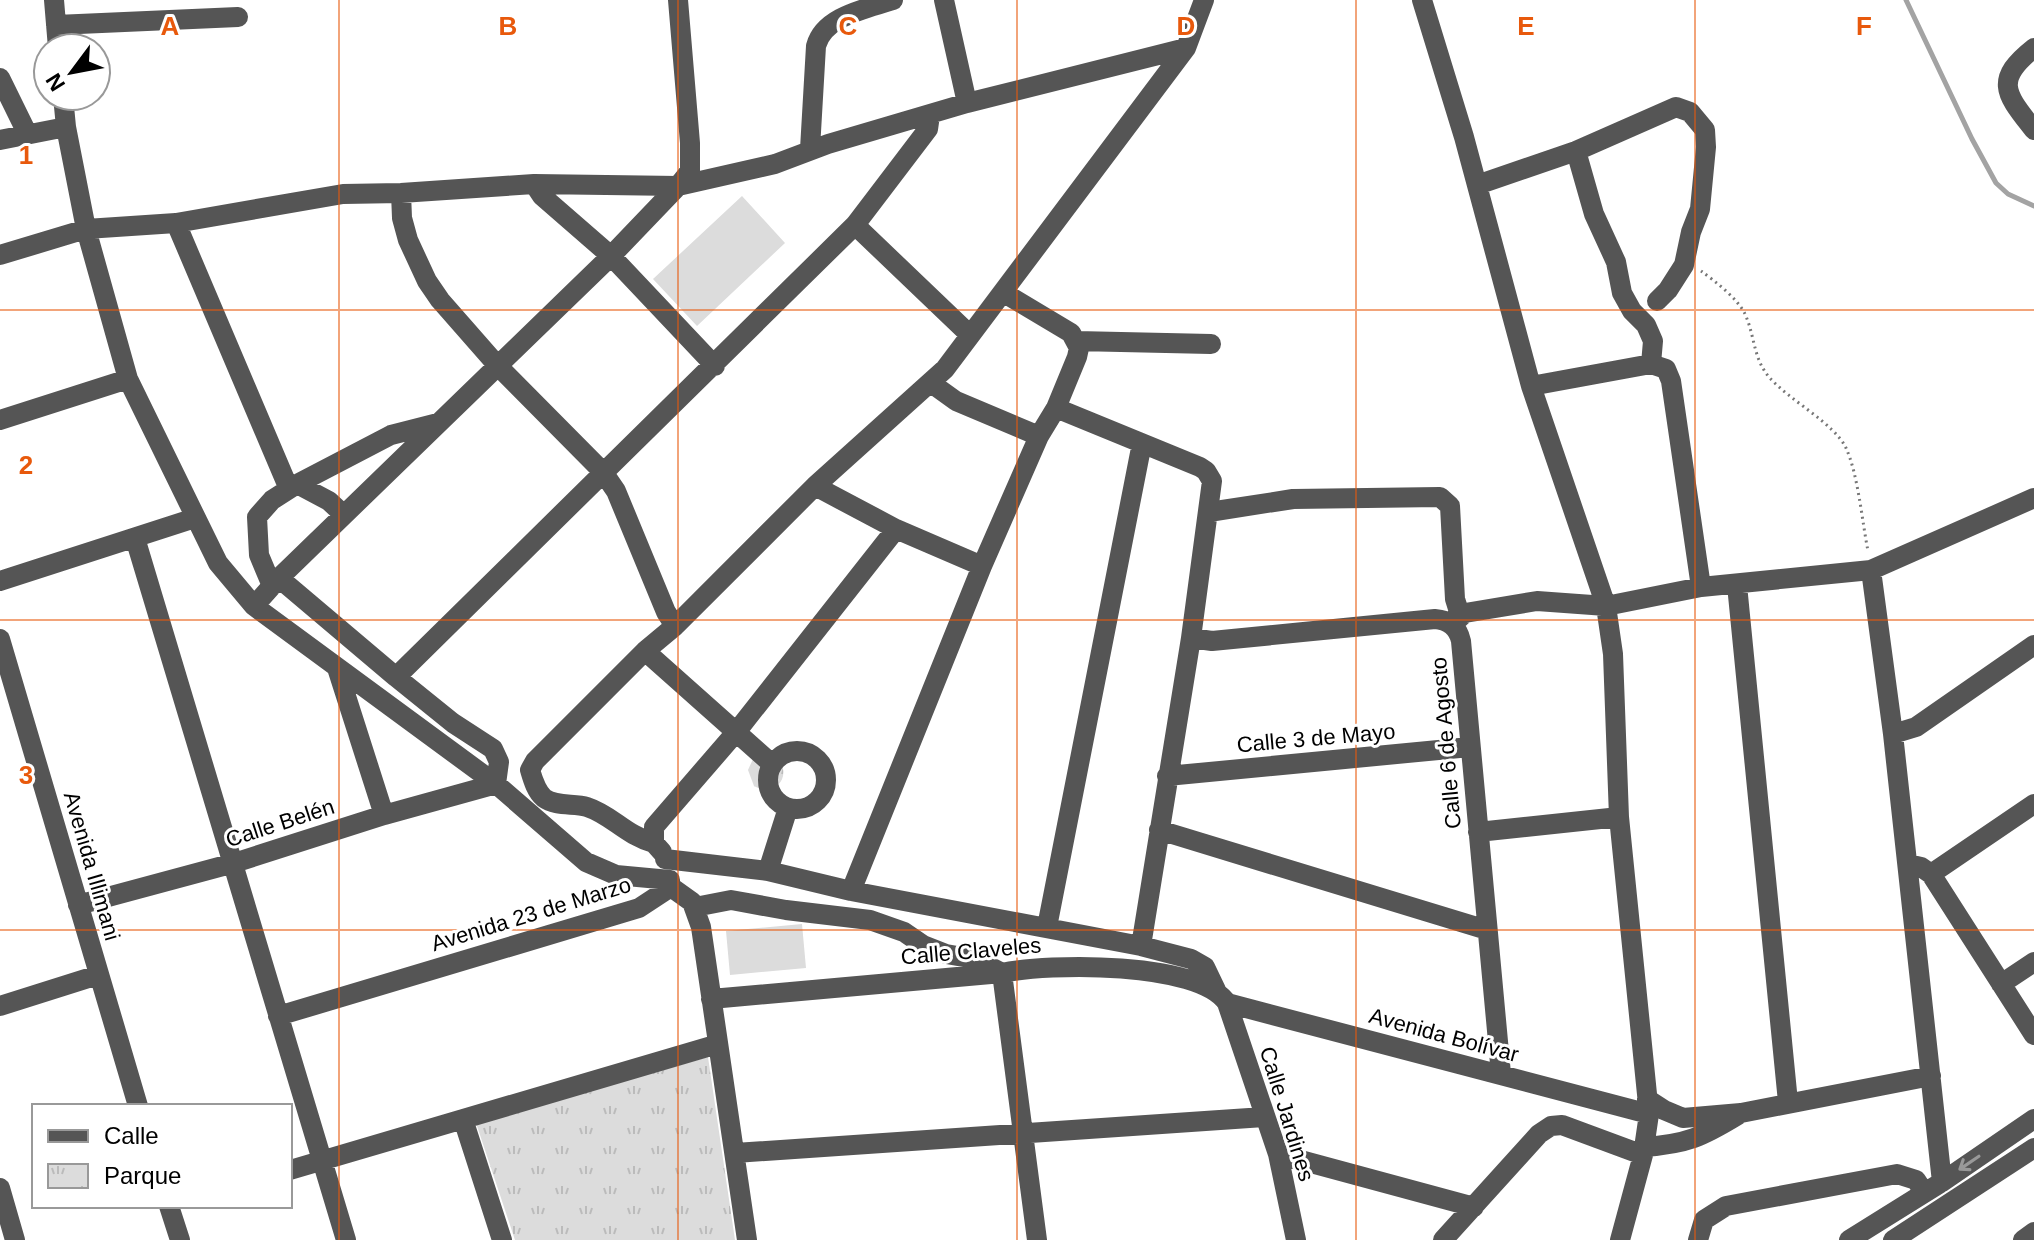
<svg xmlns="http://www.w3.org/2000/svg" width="2034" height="1240" font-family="Helvetica,sans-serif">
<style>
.green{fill:#dcdcdc}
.park{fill:url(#park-tufts)}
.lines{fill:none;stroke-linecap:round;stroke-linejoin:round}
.stream{stroke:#a3a3a3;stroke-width:5}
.path{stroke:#777;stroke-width:3;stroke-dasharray:2 4;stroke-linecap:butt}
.minor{stroke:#555;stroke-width:20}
.oneway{stroke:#999}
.grid{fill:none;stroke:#e8590c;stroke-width:2;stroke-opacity:0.55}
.labels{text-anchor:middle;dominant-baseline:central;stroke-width:6;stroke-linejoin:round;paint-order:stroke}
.street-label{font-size:22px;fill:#000;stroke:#fff}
.grid-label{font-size:26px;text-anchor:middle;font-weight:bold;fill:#e8590c;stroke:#fff;stroke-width:6;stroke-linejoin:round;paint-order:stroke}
</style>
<defs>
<pattern id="park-tufts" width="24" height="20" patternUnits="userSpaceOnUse" patternTransform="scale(2)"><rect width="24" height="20" fill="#dcdcdc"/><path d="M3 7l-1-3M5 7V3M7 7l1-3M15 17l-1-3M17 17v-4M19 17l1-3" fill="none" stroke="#bbb"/></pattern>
</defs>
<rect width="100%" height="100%" fill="#fff"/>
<path class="green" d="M742,196L785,243L697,326L653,279Z
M802,924L806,968L730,975L726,931Z"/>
<path class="park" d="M753,759L780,761C791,780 773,797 754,786L748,770Z
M708,1057L735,1240H515L476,1123Z"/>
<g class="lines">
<path class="stream" d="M1906,0L1972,139L1996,183L2008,194L2034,206"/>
<path class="path" d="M1701,271C1715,281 1738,299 1745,314C1755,336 1753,358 1769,377C1790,401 1834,423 1846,448C1858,474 1862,521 1868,551"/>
<path class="minor" d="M54,0L58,48
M944,0L967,103
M1422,0L1464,137L1531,386L1606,606L1613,654L1619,817L1649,1114L1643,1155L1620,1240
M56,25L238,17
M2034,48C1992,81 2007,95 2034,130
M0,78L27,133
M63,96L66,127L86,229L128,379L218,563L254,606L496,784L586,862L616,875L670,880
M0,140L66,127
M810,149L816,46C824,16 866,9 893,0
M1576,151L1594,214L1616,262L1622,293L1632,311L1646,325L1653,341L1651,364
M534,184L542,196L611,256L715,366
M1477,185L1576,151L1676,107L1690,112L1705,130L1706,147L1700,209L1691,232L1684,265L1668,290L1657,301
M401,193L402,218L408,240L427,281L440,300L497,365L603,472L616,491L666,612L675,626
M176,223L289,489
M855,225L970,335
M0,255L86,229L176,223L343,194L401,193L534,184L678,186L690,171V143L678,0
M1076,341L1211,344
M931,383L956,401L1039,436
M1531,386L1651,364L1666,369L1671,381L1701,587
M1056,408L1200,467L1206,471L1212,481L1191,638L1141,946
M0,420L128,379
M297,484L329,501L344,515
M815,486L896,529L982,566
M1209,512L1293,499L1440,497L1450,506L1455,599L1460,615
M135,538L346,1240
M1871,570L1893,734L1942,1182
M0,581L195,518
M1737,585L1788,1102
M272,586L259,555L257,517L272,500L297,484L391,435L438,423
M254,606L279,578L611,256L678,186L775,164L828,144L967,103L1186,48L1204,0
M1452,625L1465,613L1537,601L1606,606L1701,587L1871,570L2034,498
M1191,638L1212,641L1435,619C1449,620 1458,627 1461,641L1501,1074
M0,639L138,1106
M645,651L772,764
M337,668L384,815
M396,677L855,225L928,129L930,115
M1893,734L1916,727L2034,645
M768 780a29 29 0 1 1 58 0a29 29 0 1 1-58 0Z
M1167,776L1470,747
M1159,830L1487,930
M1478,832L1619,817
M654,843C625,835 612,815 587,807C574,803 556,807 544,798C536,791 533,780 530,770L535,761L645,651L675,626L815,486L945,369L1186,48
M662,852L654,843V827L737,731L896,529
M665,859L768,871L851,891L1141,946L1191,959L1205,967L1216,990
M1908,864L1921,867L1931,874L2034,1035
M768,871L788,808
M1931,874L2034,804
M851,891L982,566L1039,436L1056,408L1077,357L1079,348L1071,333L1004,293
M78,905L234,863L384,815L496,784L499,762L493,749L453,723L396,677L279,578
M695,907L731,900L786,910L870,920L904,932L923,945L946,954L975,959L1002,973L1037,1240
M1047,927L1142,443
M2001,984L2034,962
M711,999L1002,973C1048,963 1199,961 1227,1003L1278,1154L1296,1240
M1227,1003L1649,1114
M0,1006L98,975
M278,1016L639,908L671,887L692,902L701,927L747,1240
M1647,1099L1664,1110L1683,1118L1741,1113L1931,1076
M463,1119L502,1240
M1644,1147C1687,1144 1702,1137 1738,1115
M735,1153L1264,1117
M1278,1154L1474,1207
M290,1170L718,1044
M0,1188L15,1240
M169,1206L180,1240
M1443,1240L1539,1134L1551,1126L1562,1125L1643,1155
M1698,1240L1704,1220L1726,1206L1897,1174L1916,1180L1924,1192
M1849,1240L1942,1182L2034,1119
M1893,1240L2034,1148
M2023,1240L2034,1232"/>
</g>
<defs><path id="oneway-shaft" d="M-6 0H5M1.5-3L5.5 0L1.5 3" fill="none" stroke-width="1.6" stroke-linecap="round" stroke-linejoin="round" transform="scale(2)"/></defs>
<use class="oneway" href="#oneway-shaft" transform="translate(1969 1163) rotate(146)"/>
<path class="grid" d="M339,0V1240M678,0V1240M1017,0V1240M1356,0V1240M1695,0V1240M0,310H2034M0,620H2034M0,930H2034"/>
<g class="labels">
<g class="street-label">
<text transform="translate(1316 738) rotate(-5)">Calle 3 de Mayo</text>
<text transform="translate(1446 743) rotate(-95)">Calle 6 de Agosto</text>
<text transform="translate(280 823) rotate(-18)">Calle Belén</text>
<text transform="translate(92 866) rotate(74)">Avenida Illimani</text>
<text transform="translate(531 914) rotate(-17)">Avenida 23 de Marzo</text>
<text transform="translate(971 951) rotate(-5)">Calle Claveles</text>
<text transform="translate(1444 1035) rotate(15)">Avenida Bolívar</text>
<text transform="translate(1287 1114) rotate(73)">Calle Jardines</text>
</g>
</g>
<g class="grid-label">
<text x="170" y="35">A</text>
<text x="508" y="35">B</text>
<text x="848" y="35">C</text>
<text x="1186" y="35">D</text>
<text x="1526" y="35">E</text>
<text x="1864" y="35">F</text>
<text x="26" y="164">1</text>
<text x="26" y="474">2</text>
<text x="26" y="784">3</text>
</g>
<rect x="32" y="1104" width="260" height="104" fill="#ffffff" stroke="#999999" stroke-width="2"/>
<rect x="48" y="1130" width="40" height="12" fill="#555555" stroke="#999999" stroke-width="2"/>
<text x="104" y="1144" font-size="24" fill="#000000">Calle</text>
<rect x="48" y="1164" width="40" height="24" fill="url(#park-tufts)" stroke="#999999" stroke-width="2"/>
<text x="104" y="1184" font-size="24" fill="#000000">Parque</text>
<g transform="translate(72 72) rotate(238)"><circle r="38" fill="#ffffff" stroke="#999999" stroke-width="2"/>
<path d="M0-6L14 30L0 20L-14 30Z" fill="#000000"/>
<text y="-12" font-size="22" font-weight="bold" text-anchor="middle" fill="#000000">N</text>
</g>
</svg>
